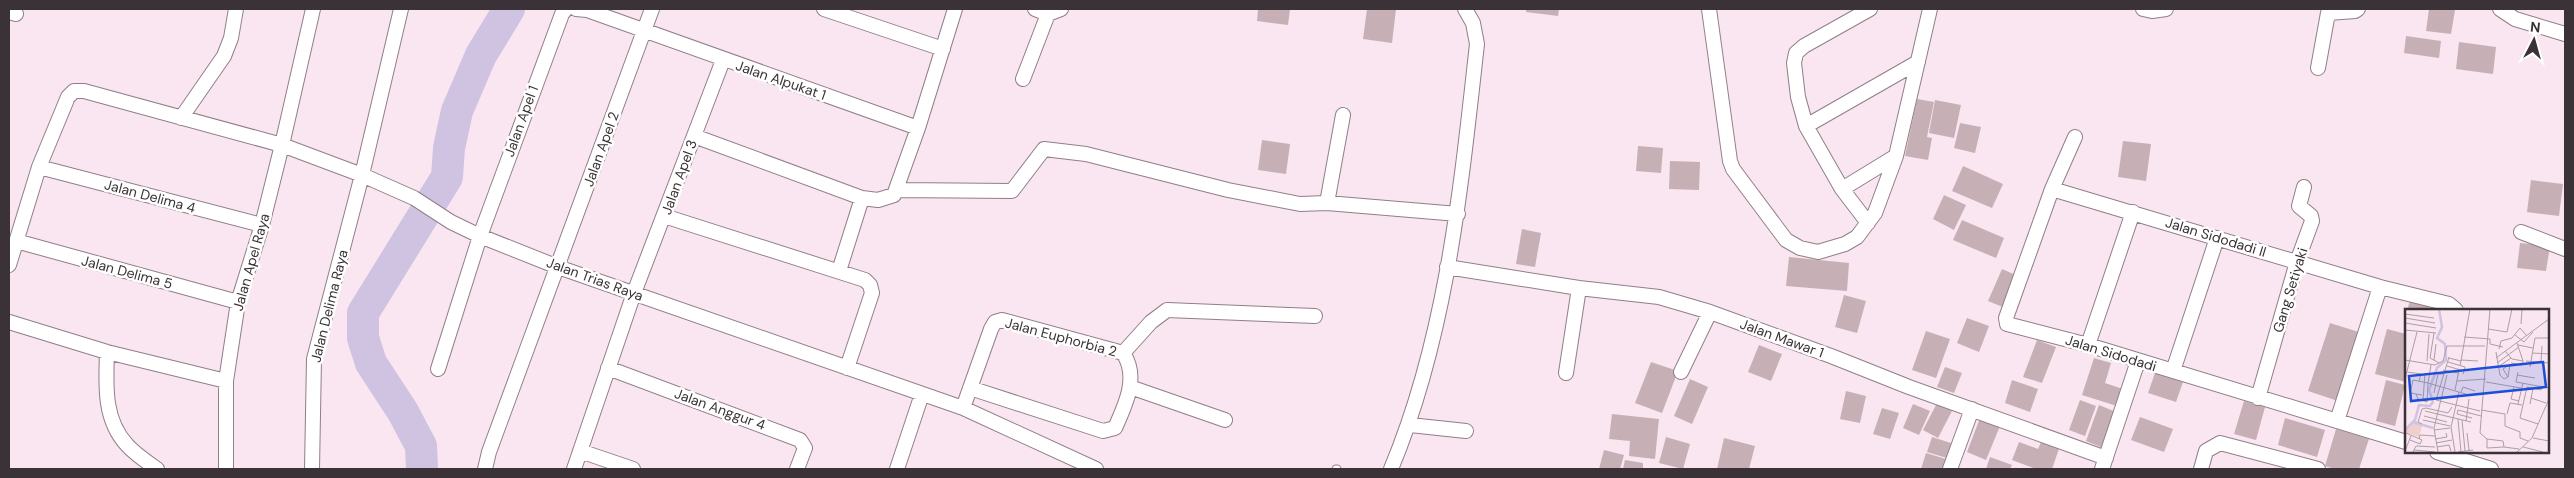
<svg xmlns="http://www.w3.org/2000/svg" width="2574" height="478" font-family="'DM Sans',sans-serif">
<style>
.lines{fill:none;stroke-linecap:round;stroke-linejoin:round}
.river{stroke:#d0c3e1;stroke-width:32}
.building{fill:#c6b0b5}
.service-casing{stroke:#907f88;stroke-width:9}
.minor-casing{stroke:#907f88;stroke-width:16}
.service{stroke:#fff;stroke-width:7}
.minor{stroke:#fff;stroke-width:14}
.labels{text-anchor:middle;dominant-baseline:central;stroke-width:5;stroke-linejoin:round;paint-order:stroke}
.street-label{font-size:14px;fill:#3a3236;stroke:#fff}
.inset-river{fill:none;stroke:#d0c3e1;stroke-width:2.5}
.inset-road{fill:none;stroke:#ad9ea6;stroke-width:1}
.view{fill:#1d4ed8;fill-opacity:0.15;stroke:#1d4ed8;stroke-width:2.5}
.inset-edge{fill:none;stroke:#3a3236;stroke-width:2.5}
</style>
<rect width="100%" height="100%" fill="#f9e6f0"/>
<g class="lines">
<path class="river" d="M422,469L421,446L403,412L371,363L363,338V313L447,177L449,148L457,111L481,55L509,9"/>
</g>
<path class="building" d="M1258,9H1290L1288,25L1257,21Z
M1367,9H1396L1392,43L1363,39Z
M1526,9H1559L1558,16L1526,12Z
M2429,9L2455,10L2451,34L2426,31Z
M2406,36L2441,41L2439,58L2404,53Z
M2459,42L2496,47L2493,74L2456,69Z
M1917,99L1934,102L1927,137L1932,138L1928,160L1905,156Z
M1935,100L1961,105L1954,138L1929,133Z
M1960,123L1981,127L1975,153L1954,148Z
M1262,140L1290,144L1286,174L1258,170Z
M2123,141L2151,144L2146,181L2118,177Z
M1638,146L1663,148L1661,173L1636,171Z
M1670,161L1700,162L1699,190L1669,189Z
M1963,166L2003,184L1992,208L1952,191Z
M2531,180L2563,184L2559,216L2527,212Z
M1944,195L1966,205L1954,230L1933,219Z
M1962,220L2004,238L1996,258L1953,240Z
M1522,229L1541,233L1535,267L1516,264Z
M2520,243L2550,246L2546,271L2517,268Z
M1789,257L1849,263L1847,291L1786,286Z
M2002,269L2018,276L2005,308L1988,301Z
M1844,295L1866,301L1857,333L1835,327Z
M2411,298L2430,303L2428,310H2407Z
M1967,318L1989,326L1979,352L1957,343Z
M2330,323L2362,333L2341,402L2308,391Z
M2387,329L2406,334V382L2375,374Z
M1926,331L1950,339L1936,378L1912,370Z
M2037,340L2056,347L2042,383L2023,377Z
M1759,345L1782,354L1771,381L1748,372Z
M2094,358L2111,363L2105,383L2123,389L2117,406L2082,395Z
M1651,362L1678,371L1662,413L1635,403Z
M1945,367L1962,373L1954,393L1937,387Z
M2155,373L2183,382L2176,402L2148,393Z
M1690,379L1708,387L1692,424L1674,416Z
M2012,380L2038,389L2030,412L2005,403Z
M2386,380L2405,385L2395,426L2376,421Z
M1846,391L1866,396L1860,423L1840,419Z
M2080,400L2096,406L2085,436L2069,430Z
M2244,401L2265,407L2256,440L2234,434Z
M1937,403L1952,411L1938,438L1923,430Z
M1913,404L1930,411L1919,435L1903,428Z
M2099,405L2116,412L2103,448L2086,441Z
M1882,408L1899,413L1890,439L1873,434Z
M1612,414L1659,419L1655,459L1629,456L1630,441L1609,439Z
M2140,417L2173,429L2164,452L2131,440Z
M1980,418L2000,426L1986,460L1967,452Z
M2285,418L2325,430L2317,457L2278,445Z
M2336,429L2369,439L2359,469H2335L2325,466Z
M1666,437L1690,444L1683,469L1659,463Z
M1932,437L1954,444L1950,459L1927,452Z
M1724,438L1755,446L1749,469H1717Z
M2042,440L2060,446L2052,469H2036L2012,460L2019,442L2038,449Z
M1604,450L1624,455L1620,469H1599Z
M1926,453L1949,460L1947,469H1921Z
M1990,457L2012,465L2010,469H1986Z
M1625,460L1643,463V469H1623Z"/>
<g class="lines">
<defs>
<path id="service" d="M1336,469H1337"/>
<path id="minor" d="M401,9L362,175L414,198L451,222L480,236L558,267L963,408L1096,469
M576,9L587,10L918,128
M824,9L943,49
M1035,9L1048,14
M1709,9L1730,161L1733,169L1786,240L1800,248L1818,252L1845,244L1857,237L1875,213L1896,156L1930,9
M2143,9L2152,11L2166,9
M2500,9L2515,19L2565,34
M9,12L16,14
M1048,14L1061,9
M2318,68L2328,13L2355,11L2358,9
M1023,79L1048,14
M181,118L224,56L231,38L236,9
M1806,126L1918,62
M694,136L862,198L878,200L894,195L918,128L955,9
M2075,137L2052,189L2006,318L2007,324L2088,345L2406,442
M39,167L262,225
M1842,189L1896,156
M2052,189L2380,287L2449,304L2456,310
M897,190L1012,191L1044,149L1086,154L1228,190L1300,204L1327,203L1458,214
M1327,203L1343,115
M664,216L865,280L870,285L872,293L847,368
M1868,223L1842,189L1806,126L1798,97L1794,63L1796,53L1804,46L1870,9
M2521,232L2565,249
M16,241L238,302
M9,265L39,167L68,97L74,91H84L282,145L362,175L314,359L312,469
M1447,267L1579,288L1659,297L1710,312L1831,356L1909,387L2106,458
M839,271L862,198
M9,322L107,352L226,381
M2088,345L2133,212
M107,352C106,384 103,419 127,445C135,454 147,462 157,469
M1123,353L1151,322L1167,310L1315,316
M608,368L800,440L805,448L797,469
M438,369L480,236L562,14L566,9
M2173,371L2217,238
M1681,372L1710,312
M1566,373L1579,288
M1130,387L1225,420
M2258,398L2297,262L2312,221L2311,216L2299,206L2304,187
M963,408L991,329L995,322L1002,320L1123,353C1139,376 1126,404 1115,428L1103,431L970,388
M2337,421L2380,287
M1410,425L1466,431
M580,451L633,469
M2437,452L2491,469
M226,469V381L238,302L262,225L282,145L313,9
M485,469L489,452L652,9
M574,469L634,293L723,60
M897,469L922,394
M1391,469C1447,335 1461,187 1477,44L1473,23L1465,9
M1950,469L1972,409
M2102,469L2138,361
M2201,469L2206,451L2220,443L2318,469"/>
</defs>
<use href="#service" class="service-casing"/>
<use href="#minor" class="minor-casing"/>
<use href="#service" class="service"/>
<use href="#minor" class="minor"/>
</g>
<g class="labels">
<g class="street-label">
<text transform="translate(781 80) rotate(19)">Jalan Alpukat 1</text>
<text transform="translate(521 121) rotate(-70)">Jalan Apel 1</text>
<text transform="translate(601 149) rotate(-70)">Jalan Apel 2</text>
<text transform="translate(679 177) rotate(-70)">Jalan Apel 3</text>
<text transform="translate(150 196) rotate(15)">Jalan Delima 4</text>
<text transform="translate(2216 237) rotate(17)">Jalan Sidodadi II</text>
<text transform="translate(251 262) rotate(-74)">Jalan Apel Raya</text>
<text transform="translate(127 272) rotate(15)">Jalan Delima 5</text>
<text transform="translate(595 279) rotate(20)">Jalan Trias Raya</text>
<text transform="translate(2290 290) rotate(-73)">Gang Setiyaki</text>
<text transform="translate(329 306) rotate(-76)">Jalan Delima Raya</text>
<text transform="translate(1061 337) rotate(15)">Jalan Euphorbia 2</text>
<text transform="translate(1782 338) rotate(20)">Jalan Mawar 1</text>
<text transform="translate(2111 353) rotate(17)">Jalan Sidodadi</text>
<text transform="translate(720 409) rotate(20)">Jalan Anggur 4</text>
</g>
</g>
<g transform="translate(2405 309)">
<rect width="144" height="144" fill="#f9e6f0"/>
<path d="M8,113L17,117L14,128L0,123Z" fill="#efcecc"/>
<path class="inset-river" d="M8,113L28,119M0,121L10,111L14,96L25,97L28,93L24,81L32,59L41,51L40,35L32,29L37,18L34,0"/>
<path class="inset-road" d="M85,0L75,124L82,130L98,132L99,138L114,140M0,5L29,9M0,9L30,14M0,14L31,19M116,15L117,0M83,20L102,23L107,0M0,21L31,24M29,24L25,49L34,54M110,26L119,33L128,23M59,28L85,30V35L98,38M113,36L128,39M94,40L96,32L107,29L115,19L121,26M100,42L107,50L118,52L112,34M91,43L95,66L99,70L103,68L105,55M128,44L144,45M44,48L31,91L75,102M44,49L56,52L55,56M91,49L144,10M0,51L30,56L38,52L42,37H80M29,51L31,35M56,51L73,52M22,52L24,25M56,52L65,0M121,52L144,54M43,53L60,58L58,65M136,53L137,37M92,54L114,38M106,54L117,56L118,52M26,56L23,74L64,86M42,57L59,62M93,58L106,49M125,58L130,29H144M38,61L53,64M2,63L16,65L14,72M113,63L111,73L144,79M112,66L130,69M103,68L98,60L105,55M0,70L12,23M52,72L81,70M81,73L116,79M109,78L106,90L114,92M6,80L8,71L23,74L22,93L13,90L11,85M6,80L5,84L17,86M50,81L54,61M56,83L58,78L70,82M29,84L33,65H38M126,89L141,94M18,91L20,64M113,95L118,74M125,95L128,79M21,99L43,104L47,98M53,101L76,107M53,101L52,105L67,109M76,101L100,105V117L115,123V129L123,132M20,102L66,113M102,105L105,94L117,96M19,107L42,113M53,110L56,143M18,111L45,117M57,111L60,142M61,112L64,90M17,115L13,113L17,100L21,99M133,115L115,109L122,78L136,81L138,78M29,121L45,119M1,124L17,131M62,124L64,141M128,129L144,132M14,130L15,126L30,127M30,130L42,128L41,124M82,130V139L99,138M5,131L15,135L17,131M31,134L47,131M32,138L44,136L46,142M118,138L138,143M9,141L30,143M0,142L6,127M8,143L11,137L30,138M33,143L29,119L42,66M50,143L46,118L54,83M53,143L68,141M112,143L127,129L144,90"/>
<path class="view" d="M138,53L141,78L6,92L4,67Z"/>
<rect width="144" height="144" class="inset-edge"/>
</g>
<rect width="2574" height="478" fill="none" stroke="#3a3236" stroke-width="20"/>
<g transform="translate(2534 40) rotate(6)" stroke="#ffffff" stroke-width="4" paint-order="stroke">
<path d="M0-4L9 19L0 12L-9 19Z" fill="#3a3236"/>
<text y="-8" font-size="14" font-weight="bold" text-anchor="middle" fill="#3a3236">N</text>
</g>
</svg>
